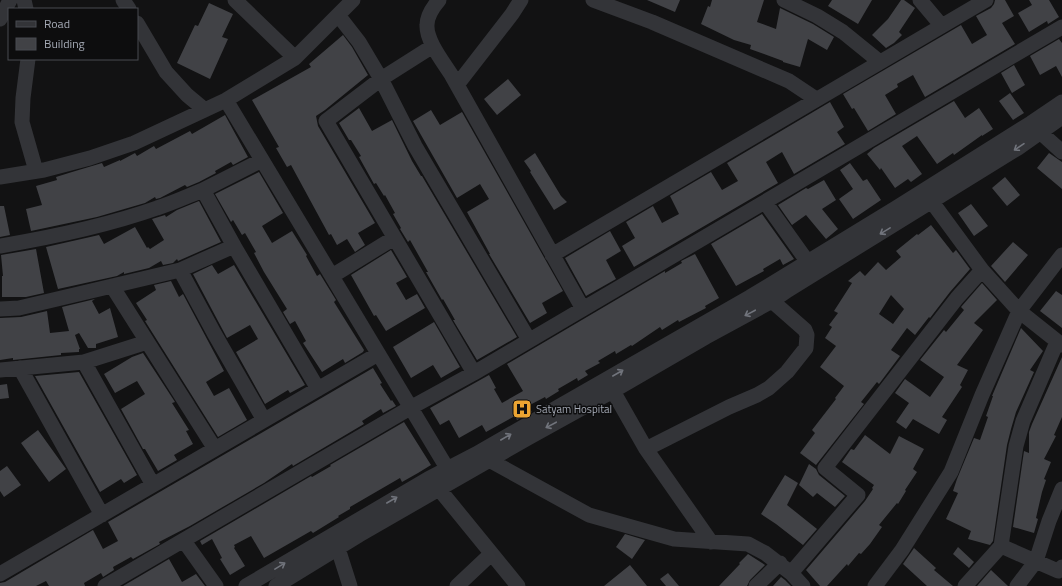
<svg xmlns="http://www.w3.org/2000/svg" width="1062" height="586" font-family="'Titillium Web',sans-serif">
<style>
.building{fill:#414246;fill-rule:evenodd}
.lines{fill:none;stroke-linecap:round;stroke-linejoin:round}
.minor{stroke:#333438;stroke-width:15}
.oneway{stroke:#71747c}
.labels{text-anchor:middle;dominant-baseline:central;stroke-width:3;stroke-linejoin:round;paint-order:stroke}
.poi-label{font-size:11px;fill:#a4a9b4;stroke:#0d0d0e;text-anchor:start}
</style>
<rect width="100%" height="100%" fill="#121213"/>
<path class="building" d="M647,0H680L675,12Z
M712,0H764L757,22L776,29L780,8L813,24L834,37L827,50L808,39L800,67L783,62V61L750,49L751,45L734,40L701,24L708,6L710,7Z
M832,0H872L858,24L828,6Z
M901,0H904L915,8L899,32L902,35L894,43L886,48L872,35L888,19Z
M995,0H1005L1014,16L1002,23L1015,44L925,97L913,75L897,84L898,87L885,95L896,114L868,131L854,108L852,109L843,94L961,25L972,44L987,35L976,16L991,8L994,4Z
M1029,0H1049L1059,17L1048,24L1047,21L1029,32L1018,13L1032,5Z
M209,3L233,14L222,37L228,39L210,79L177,63L195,25L198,26Z
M343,35L352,47L368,75L325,110L316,116L318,126L375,223L358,233L365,245L355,252L347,239L337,245L331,234L329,235L291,165L287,167L276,148L279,147L252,100L311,67L309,64Z
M1059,39L1062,43V77L1056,66L1040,75L1030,56Z
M1014,65L1025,85L1012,93L1001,73Z
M508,79L521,95L497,115L484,99Z
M1010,93L1024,113L1013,120L999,101Z
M954,101L965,118L979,108L993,129L982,136V135L954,155L953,153L937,164L917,136L902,146L922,174L911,182L908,179L895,188L881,168L880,170L867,154L874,148Z
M830,102L844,127L837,132L845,144L794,174L782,152L766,162L778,183L634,267L622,246L635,238L626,222L653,206L662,223L679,214L670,196L711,172L722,190L738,181L727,163Z
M359,108L372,131L392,120L412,161L421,176H422L517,337L477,360L453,320H455L443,299L442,300L426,272H428L410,240L408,242L400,229L401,228L393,214L395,213L385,195L384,196L376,183L374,184L359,157L361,156L351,140H349L339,123Z
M431,110L440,125L462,112L563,291L542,303L547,313L530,323L489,254H490L467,212L489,199L480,184L457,198L413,121Z
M225,115L248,157L233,165L231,162L215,171L216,173L199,182L187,187L185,185L160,198L156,199L155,197L145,203L97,217L31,231L26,209L42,205L36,186L57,180L56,177L72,172L102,163L104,167L120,160V161L135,153L137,156L154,146L156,149L190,131L192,134Z
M535,153L561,196L567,202L554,210L530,172L531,171L524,161Z
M1049,153L1062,162V189L1037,168Z
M850,163L863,181L867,179L881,200L853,219L839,199L853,189L840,170Z
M259,172L283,213L262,226L272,243L292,231L307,255L306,256L317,276L320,274L336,300L334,302L364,350L363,352L345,363L343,359L322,372L303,343L306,341L295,321L290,324L283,312L287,309L264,272L254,253L256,252L245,233L242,235L233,220L231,222L215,194Z
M1005,177L1020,195L1007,206L992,188Z
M824,180L836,200L822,209L838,229L826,239L806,215L792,225L778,205L806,188L808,189Z
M199,201L221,242L178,261L177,259L173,263L163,265L161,261L149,268L124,274V272L117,276L58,289L46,247L99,235L104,244L135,227L147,248L148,247L150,249L164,240L152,219L165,215L166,217L177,210Z
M971,204L988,226L974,236L958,213Z
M0,206H4L10,235L0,237Z
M762,214L794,259L783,265L780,259L763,269L764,271L736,286L711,244Z
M931,225L953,253L956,250L970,269L950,292L930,318L929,317L915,335L907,328L891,350L900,356L879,384L877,382L861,402L864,404L816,465L800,453L815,433L812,430L836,399L835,398L844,386L820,367L836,346L825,338L832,327L829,325L838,313L834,311L852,283L848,281L860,271L865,276L878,262L886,270L901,257L896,251L917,234L918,235ZM891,295L904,309L893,324L879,314Z
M610,231L621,251L606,260L616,279L586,296L565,258Z
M1013,242L1028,255L1005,282L991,266Z
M36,249L44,293L26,297H2V276H3L1,255Z
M391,250L407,277L396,283L406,300L417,294L425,308L386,331L376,315L374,316L351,275Z
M695,254L719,298L705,306L706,308L679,322L678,320L662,330L660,327L632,346L631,345L616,354L615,351L598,361L600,363L585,371L588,375L578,381L577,378L558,389L559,391L546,399L545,397L528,406L532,412L517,420L515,416L486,432L482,425L459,438L449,420L440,425L430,408L489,375L496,388L494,389L502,403L523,391L507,364L665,271V273L682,263L681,261Z
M212,265L218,274L234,265L305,385L290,393L288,390L265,404L236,352L258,339L250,325L227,338L193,274Z
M171,281L179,297L183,294L224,371L206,382L214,396L229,388L247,420L218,437L145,321L147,320L136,303L156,290L154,285Z
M982,283L997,300L974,323L983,330L957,365L968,370L960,385L962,387L942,417L947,420L939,434L913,419L906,429L896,422L909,403L895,393L905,379L930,397L944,377L920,360L944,330L946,332L964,310L961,307Z
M1056,291L1062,295V328L1040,311Z
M95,299L92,301L99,314L110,308L118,337L96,344V348H88L79,333L75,335L80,349H79V352L61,353V355L13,360V358L0,360V318L21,317L47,311L50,333L69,331L62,307Z
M434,322L460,367L441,378L433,365L411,378L393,347Z
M1021,328L1043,351L1030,370L1034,372L1016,412L1011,429L1007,445L993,541L990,545L968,539L971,531L946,519L958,493L953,491L957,479L974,438L980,440L988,417L986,416L993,396H992Z
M143,353L175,402L172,403L189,430L186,431L193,444L174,455L177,460L158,471L145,449H143L121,409L145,394L137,381L115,393L104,374L132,357Z
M1062,357V417L1054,435L1056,436L1044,459L1051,462L1044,479L1046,480L1042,492L1036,518L1038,519L1034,533L1013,527L1024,451L1029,453V432L1032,424Z
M373,368L382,383L380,384L391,401L392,400L396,406L383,413L381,409L362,421L364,424L293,466L292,464L264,483L190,526L159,542L160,544L133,559L131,557L113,567L114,570L103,577L101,573L84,583L85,586H49L46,581L36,586H0V583L5,582L93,530L103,549L118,541L108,522Z
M79,372L137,475L124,483L121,479L100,492L35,376Z
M7,384L9,398L0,399V385Z
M404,422L431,465L418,473L402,482L400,478L350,507V509L338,516L339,517L313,533L311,531L264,558L251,536L234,545L235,547L234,548L245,566L230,575L220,559L222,558L212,539L202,545L200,541L311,476L312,477L331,466L330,465Z
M38,430L66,469L49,482L21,443Z
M865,435L890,454L899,436L924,449L913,469L917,472L905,490L906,491L898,504L897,503L879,525L882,527L870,544L861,554L859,553L848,566L847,564L827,586H820L806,570L865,501L873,489L872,488L874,485L842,462L851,449L854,450Z
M809,464L816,469L819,475L845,496L835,507L817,493L813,497L799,485Z
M7,466L21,485L4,497L0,491V471Z
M785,475L798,483L787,505L817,529L803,545L776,524L761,514Z
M625,534L645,540L632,559L616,547Z
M958,547L974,562L969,568L953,554Z
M914,548L936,568L934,570L953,586H927L903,564Z
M748,554L765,565L750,580L747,586H719L740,564L739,563Z
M169,559L182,582L196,574L205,586H123Z
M630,565L647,586H604Z
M991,570L1008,586H977Z
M668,573L679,586H666L660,579Z
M781,577L785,580L791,586H773Z"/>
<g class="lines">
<path class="minor" d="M24,0L26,9
M123,0L129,9
M235,0L295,58
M439,0C433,7 427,16 427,25C426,41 444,63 452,76L583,309
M593,0L652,22L789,81L816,99
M784,0L817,16L843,32L880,62
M920,0L941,25
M338,15L359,42L381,79L415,146L529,340
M0,19L10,0
M137,23L166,72L187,95L205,110
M433,46L381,79L326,121L474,373
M28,59L23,98L22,122L36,171
M457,85L512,14L521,0
M226,100L447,468
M1040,132L1062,152
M0,177L44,170L90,158L134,143L226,100L295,58L353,0
M765,202L807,261
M0,246C53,237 106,226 157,208C173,203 188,196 203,190
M234,246L318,389
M552,255L986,0
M1062,255L1019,311L1062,345
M180,270L234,246L203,190L262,160
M332,276L394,238
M112,286L215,449
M0,309L19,308L180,270L214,333L264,420
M84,362L153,485
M20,368L102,515
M0,370L84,362L147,342
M613,391L646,449L711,542
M646,449L729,407L757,395L769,388L787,372L806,348L807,335L805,330L772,301
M489,460L589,515L674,539L748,544L765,553L791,573L858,495L825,468L957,298L982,270L932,202
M439,489L518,586
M335,539L350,586
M184,541L216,586
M1001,546L1058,571L1062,567
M791,573L803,586
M0,574L378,354
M105,586L410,408L474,373L1062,27
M246,586L428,479L476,454L750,297L896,208L1031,123L1062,102
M276,586L359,535L439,489L528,438L613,391L706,337L772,301L788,290L1018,148L1062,117
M457,586L491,554
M756,586L780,563
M875,586L902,550L951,472L982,395L1019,311L982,270
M965,586L1001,546L1016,446L1023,421L1057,342
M1017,586L1036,561L1049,521L1062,489"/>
</g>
<defs><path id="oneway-shaft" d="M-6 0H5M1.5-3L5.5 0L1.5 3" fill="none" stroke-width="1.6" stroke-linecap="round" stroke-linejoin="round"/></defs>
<g class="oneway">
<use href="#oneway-shaft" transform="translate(1019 147) rotate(146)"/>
<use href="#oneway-shaft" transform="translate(885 231) rotate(149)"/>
<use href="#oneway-shaft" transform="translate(750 313) rotate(152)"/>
<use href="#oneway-shaft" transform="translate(618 373) rotate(-30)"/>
<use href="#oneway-shaft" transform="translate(551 425) rotate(152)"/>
<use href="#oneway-shaft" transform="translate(506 437) rotate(-30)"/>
<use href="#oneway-shaft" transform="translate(392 500) rotate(-30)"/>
<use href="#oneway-shaft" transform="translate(280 566) rotate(-31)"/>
</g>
<defs>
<symbol id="hospital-square" viewBox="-11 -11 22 22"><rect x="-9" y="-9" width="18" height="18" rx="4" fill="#eba432" stroke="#0d0d0e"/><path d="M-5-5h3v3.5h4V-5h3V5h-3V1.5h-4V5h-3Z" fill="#111"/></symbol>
</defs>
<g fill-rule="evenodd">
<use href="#hospital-square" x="511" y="398" width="22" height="22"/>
</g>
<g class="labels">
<g class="poi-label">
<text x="536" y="409">Satyam Hospital</text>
</g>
</g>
<rect x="8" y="8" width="130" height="52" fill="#0d0d0e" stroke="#494b50"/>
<rect x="16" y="21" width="20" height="6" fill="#333438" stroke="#494b50"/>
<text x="44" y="28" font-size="12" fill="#a4a9b4">Road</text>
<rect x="16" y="38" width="20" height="12" fill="#414246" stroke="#494b50"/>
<text x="44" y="48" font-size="12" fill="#a4a9b4">Building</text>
</svg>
